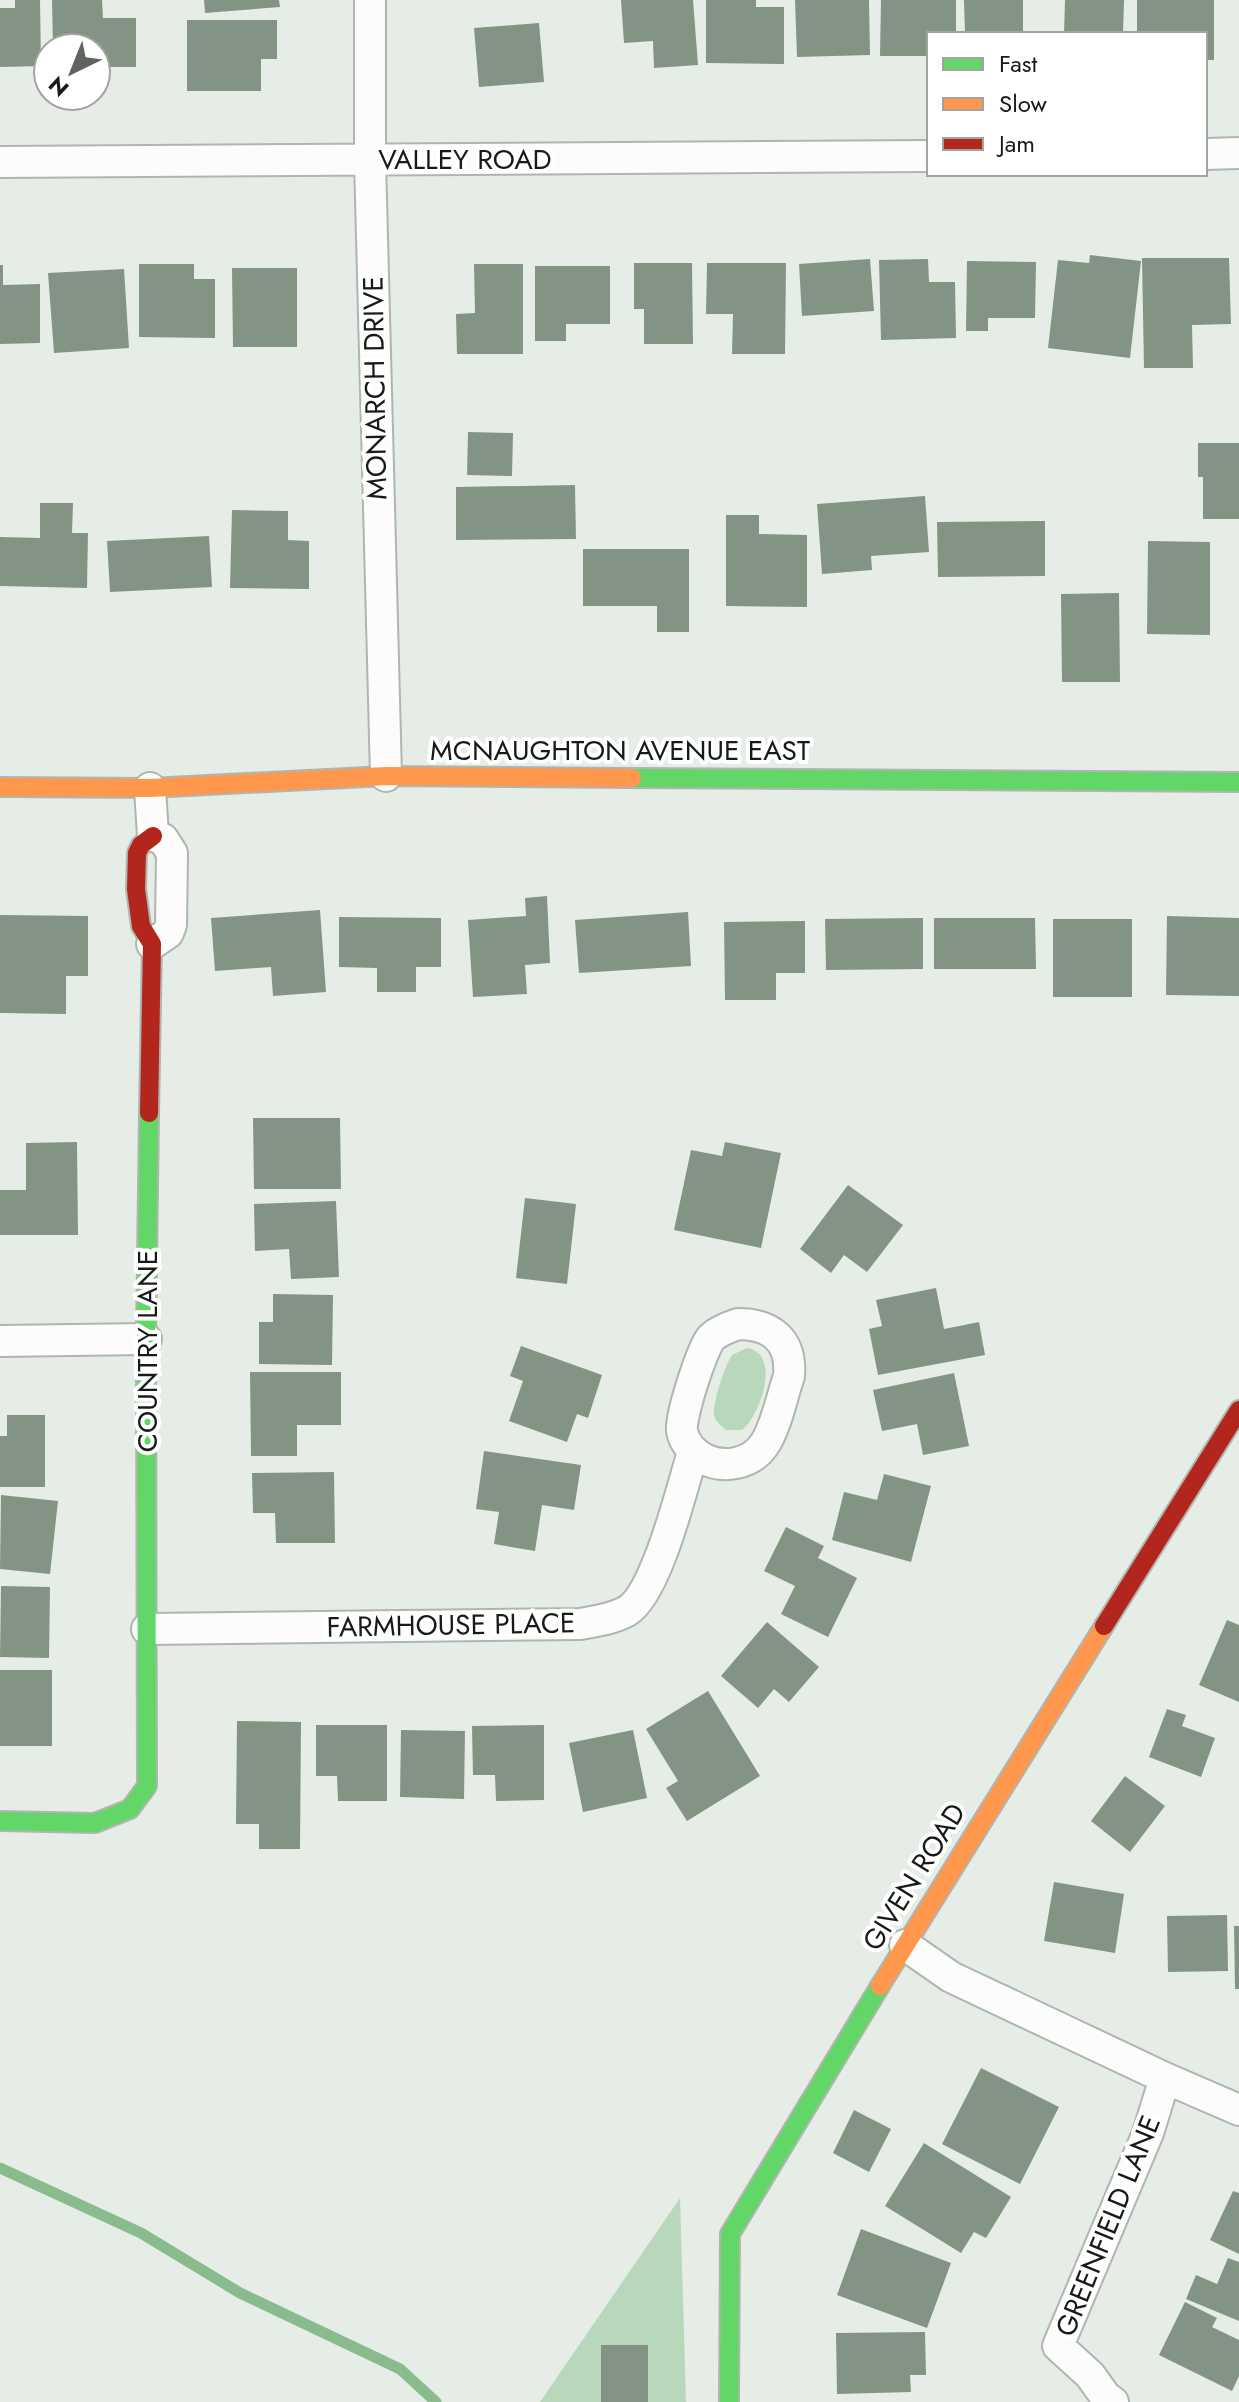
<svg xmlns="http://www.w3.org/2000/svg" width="1239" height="2402" font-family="Jost,sans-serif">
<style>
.green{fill:#b9d8bb}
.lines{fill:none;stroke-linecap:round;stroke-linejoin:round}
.stream{stroke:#89bb8c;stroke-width:11}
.building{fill:#839485}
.street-casing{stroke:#b0b5b0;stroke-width:34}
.fast-casing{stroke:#b0b5b0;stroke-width:22}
.slow-casing{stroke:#b0b5b0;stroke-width:22}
.jam-casing{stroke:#b0b5b0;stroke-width:22}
.street{stroke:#fbfcfb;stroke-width:30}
.fast{stroke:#63d668;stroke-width:18}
.slow{stroke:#ff974d;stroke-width:18}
.jam{stroke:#b3261e;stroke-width:18}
.labels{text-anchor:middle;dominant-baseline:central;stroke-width:8;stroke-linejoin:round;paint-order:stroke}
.street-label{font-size:28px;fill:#171b17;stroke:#fff}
</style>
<rect width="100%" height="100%" fill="#e6ede6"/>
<path class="green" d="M747,1348C783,1354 759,1417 742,1430H726C721,1425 715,1422 714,1414C713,1401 725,1366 732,1355Z
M680,2198L686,2402H540Z"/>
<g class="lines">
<path class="stream" d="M0,2168L141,2233L240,2293L400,2369L436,2402"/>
</g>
<path class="building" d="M15,0H40L41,66L0,67V8H15Z
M52,0H102L103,18H136V67H96V48H53Z
M204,0H279L280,7L205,13Z
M621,0H693L698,65L654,68L653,41L624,43Z
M706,0H756V7H784V64L706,63Z
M795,0H869L870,55L797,57Z
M881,0H956V34H929V56H880Z
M964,0H1023V34H965Z
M1065,0H1124L1123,34H1064Z
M1137,0H1214V60H1205V34H1137Z
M187,20H277V59H261V91H187Z
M539,23L544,82L479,87L474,28Z
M1090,255L1141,261L1130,358L1048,348L1058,260L1089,263Z
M1142,258H1229L1231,324L1192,325L1193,368H1144Z
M870,259L874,311L802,316L799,264Z
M928,259L929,282H955L956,338L881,340L879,260Z
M967,261L1036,262L1035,318H988V331H966Z
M634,263H692L693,344H644V309H634Z
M707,263H786L785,354H732L733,314H706Z
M139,264H194V279H215V338L139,337Z
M474,264H523V354H457L456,314L475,313Z
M0,265H3V285L40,284V343L0,344Z
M535,266H610V324H566V341H535Z
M232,268H297V347H233Z
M124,269L129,348L54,353L48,273Z
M468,432L513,433L512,476L467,475Z
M1198,443H1239V519H1203V477H1198Z
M575,485L576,539L456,540V487Z
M925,496L929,552L871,556L872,570L822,574L817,504Z
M40,503H73L72,533H88L87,588L0,586V537L40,538Z
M232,510L288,511V540L309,541V589L230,588Z
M726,515H759V534L807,535V607L726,606Z
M1045,521V576L938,577L937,522Z
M209,536L212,587L110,592L107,541Z
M1148,541L1210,542V635L1147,634Z
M583,549H689V632H657V606H583Z
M1119,593L1120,682H1062L1061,594Z
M547,896L550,963L525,965L527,994L473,997L468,920L526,916L525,898Z
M320,910L326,992L273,996L271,967L215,971L211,918Z
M688,912L691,966L579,973L575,920Z
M0,915L88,916V976H66V1014L0,1013Z
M1167,916L1239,918V996L1166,995Z
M339,917L441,918V967H416V992H377V968L339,967Z
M923,918V969L826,970L825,919Z
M934,918H1035L1036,969H934Z
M1053,919H1132V997H1053Z
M805,921V973H776V1000H725L724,922Z
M253,1118H340L341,1189H254Z
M77,1142L78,1235H0V1190H26V1143Z
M725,1142L781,1153L761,1248L674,1230L691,1150L722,1156Z
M848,1185L903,1225L867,1272L844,1255L831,1273L800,1249Z
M525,1198L576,1204L567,1284L516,1278Z
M336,1201L339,1277L291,1279L289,1249L255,1251L254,1204Z
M936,1288L944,1329L979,1322L985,1355L878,1375L869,1329L882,1326L876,1300Z
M273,1294L333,1295L332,1365L259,1364V1322H273Z
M521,1346L602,1375L588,1418L577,1414L567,1442L509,1421L523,1381L510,1376Z
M250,1372H341V1425H297V1456H251Z
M954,1373L969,1446L923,1455L917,1424L882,1431L873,1390Z
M7,1415H45V1487H0V1436H7Z
M484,1451L581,1465L574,1510L542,1505L535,1551L494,1544L499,1512L476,1509Z
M334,1472L335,1543H276L275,1513H253L252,1473Z
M884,1474L931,1486L911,1562L832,1540L844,1492L877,1500Z
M1,1495L58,1501L50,1574L0,1569Z
M786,1527L824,1546L818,1558L857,1578L828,1637L781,1614L795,1586L764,1571Z
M1,1586L50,1587L49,1658L0,1657Z
M1227,1620L1239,1625V1702L1199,1685Z
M767,1622L819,1667L789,1702L774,1689L758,1708L721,1676Z
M0,1670H52V1746H0Z
M708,1691L760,1776L687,1821L666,1788L678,1781L646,1729Z
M1167,1709L1186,1715L1182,1726L1215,1738L1201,1777L1149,1757Z
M237,1721L301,1722L300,1849H259V1824H236Z
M316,1725H387V1801H338L337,1776H316Z
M544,1725V1800L496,1801L495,1775H473L472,1726Z
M401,1730L465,1731L464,1799L400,1797Z
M633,1730L647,1798L583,1812L569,1743Z
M1125,1776L1165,1806L1130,1852L1091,1821Z
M1054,1882L1124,1894L1115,1953L1044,1941Z
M1227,1915L1228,1971L1168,1972L1167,1916Z
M1234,1926H1239V1989H1235Z
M981,2068L1059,2107L1020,2184L942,2144Z
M854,2110L891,2129L869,2172L833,2153Z
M924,2143L1011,2197L986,2238L974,2232L961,2253L885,2206Z
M1233,2191L1239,2193V2254L1210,2240Z
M861,2229L951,2263L927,2328L837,2295Z
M1228,2258L1239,2262V2321L1186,2299L1196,2275L1217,2284Z
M1185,2302L1217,2318L1212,2327L1239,2340V2376L1232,2391L1159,2355Z
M925,2332L926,2375H910L911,2392L837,2394L836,2333Z
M601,2345H648V2402H601Z"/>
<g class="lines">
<defs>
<path id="street" d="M370,0V160L386,776
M1205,154L1239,153
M0,162L929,156
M150,788L153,836L163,839L172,853L171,925L168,933L152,944
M738,1324C771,1324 792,1340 789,1376C782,1396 776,1428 764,1445C751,1464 724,1469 704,1459C694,1453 684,1443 682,1431C680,1416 702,1349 711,1338C718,1331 729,1327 738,1324Z
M0,1341L146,1339
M147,1629L580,1624C596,1621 613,1619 627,1611C657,1593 682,1487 693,1452
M905,1945L951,1977L1165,2078L1239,2110
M1113,2402L1105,2396L1090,2375L1058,2346L1148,2133L1165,2078"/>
<path id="fast" d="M632,778L1239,782
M0,1821L95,1823L130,1809L147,1786L146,1339L149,1113
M729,2402L730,2234L880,1986"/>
<path id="slow" d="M0,787L150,788L386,776L632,778
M880,1986L1104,1626"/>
<path id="jam" d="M149,1113L152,944L141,926L136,889L137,853L141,845L153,836
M1104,1626L1239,1410"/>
</defs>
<use href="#street" class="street-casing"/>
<use href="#fast" class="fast-casing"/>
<use href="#slow" class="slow-casing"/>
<use href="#jam" class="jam-casing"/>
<use href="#street" class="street"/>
<use href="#fast" class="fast"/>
<use href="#slow" class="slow"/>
<use href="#jam" class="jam"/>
</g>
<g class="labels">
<g class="street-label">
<text x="465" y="159">VALLEY ROAD</text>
<text transform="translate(375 388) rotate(-91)">MONARCH DRIVE</text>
<text x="620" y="750">MCNAUGHTON AVENUE EAST</text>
<text transform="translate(147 1351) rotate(-90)">COUNTRY LANE</text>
<text transform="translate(451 1625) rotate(-1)">FARMHOUSE PLACE</text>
<text transform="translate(914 1877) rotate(-58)">GIVEN ROAD</text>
<text transform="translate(1108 2226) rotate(-68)">GREENFIELD LANE</text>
</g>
</g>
<rect x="927" y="32" width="280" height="144" fill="#ffffff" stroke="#a2a4a2" stroke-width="2"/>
<rect x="943" y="58" width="40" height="12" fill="#63d668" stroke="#a2a4a2" stroke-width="2"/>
<text x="999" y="72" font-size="24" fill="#171b17">Fast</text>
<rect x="943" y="98" width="40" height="12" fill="#ff974d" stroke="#a2a4a2" stroke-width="2"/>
<text x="999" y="112" font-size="24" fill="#171b17">Slow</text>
<rect x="943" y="138" width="40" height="12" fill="#b3261e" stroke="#a2a4a2" stroke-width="2"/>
<text x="999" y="152" font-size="24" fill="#171b17">Jam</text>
<g transform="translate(72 72) rotate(223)"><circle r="38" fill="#ffffff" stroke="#a2a4a2" stroke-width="2"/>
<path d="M0-6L14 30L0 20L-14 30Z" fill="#5f645f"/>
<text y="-12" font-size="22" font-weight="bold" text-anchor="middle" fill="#171b17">N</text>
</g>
</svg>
